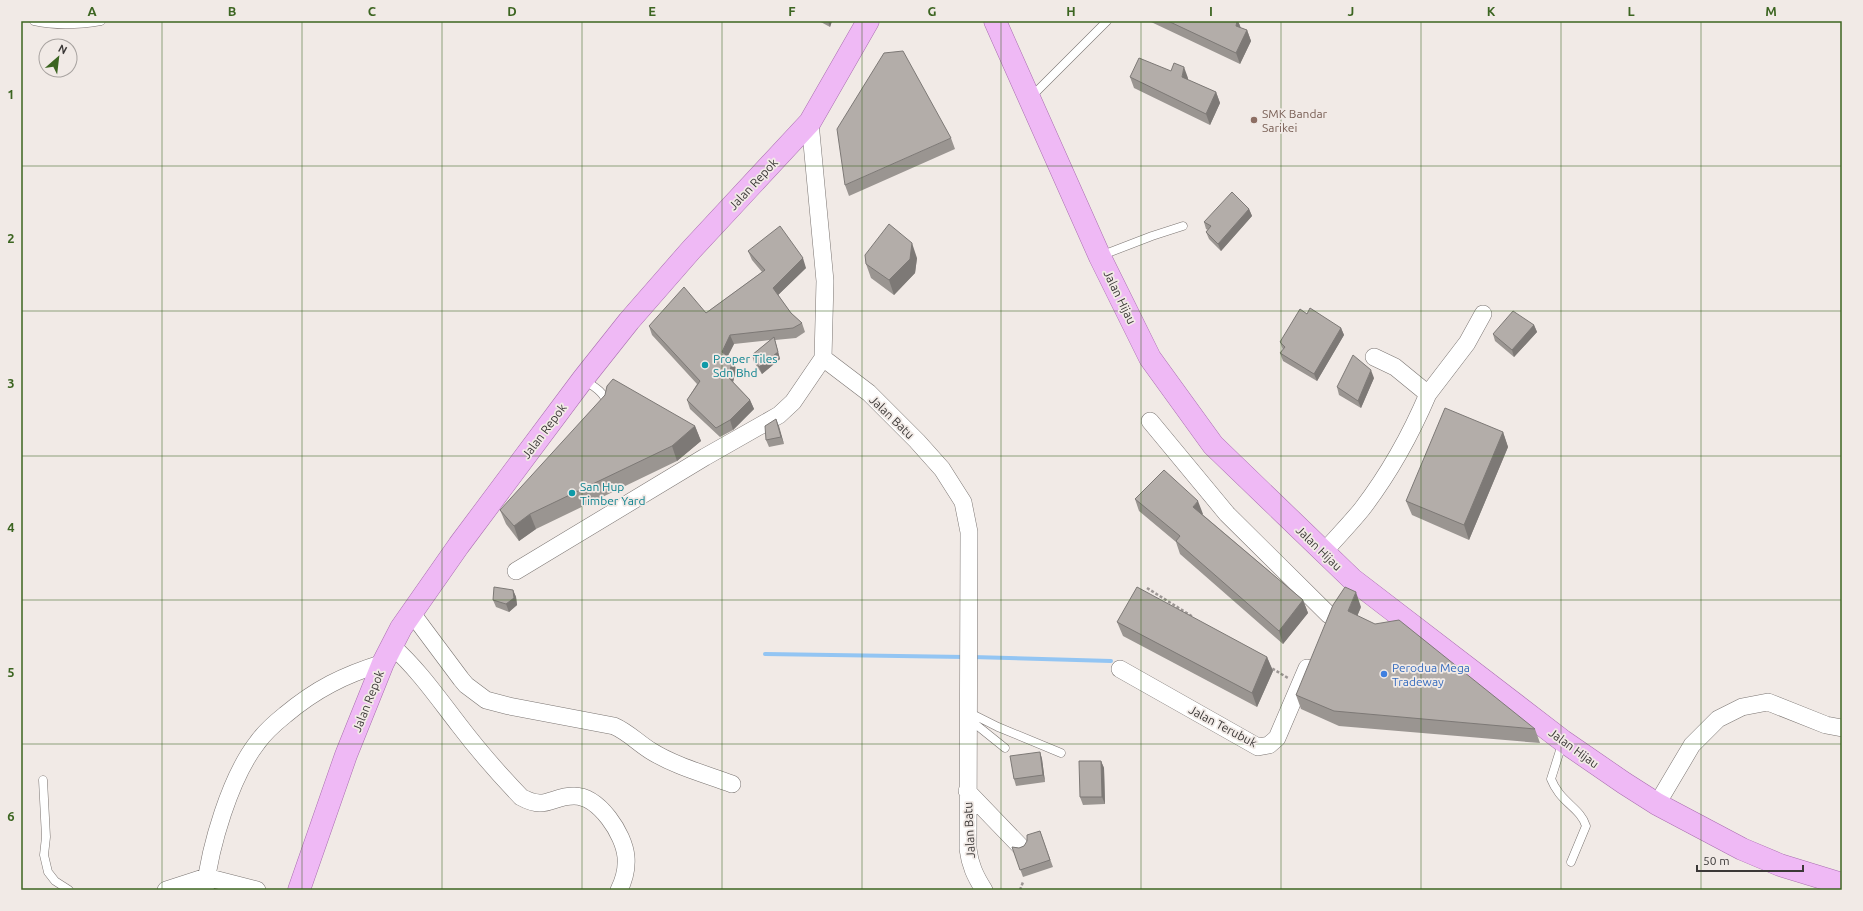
<svg xmlns="http://www.w3.org/2000/svg" width="1863" height="911" font-family="Ubuntu,sans-serif">
<style>
.lines{fill:none;stroke-linecap:round;stroke-linejoin:round}
.stream{stroke:#93c5f3;stroke-width:4}
.lane-casing{stroke:#7b7572;stroke-width:9}
.street-casing{stroke:#7b7572;stroke-width:18}
.primary-casing{stroke:#a96daf;stroke-width:23}
.path{stroke:#9c9694;stroke-width:2.5;stroke-dasharray:3 2;stroke-linecap:butt}
.lane{stroke:#fff;stroke-width:8}
.street{stroke:#fff;stroke-width:17}
.primary{stroke:#efb9f5;stroke-width:22}
.wall{fill:#9a9591}
.shaded-wall{fill:#7d7976}
.building{fill:#b3ada9;stroke:#7d7976}
.grid{fill:none;stroke:#3c6521;stroke-width:1;stroke-opacity:0.55}
.education-dot{fill:#8d6e63;stroke:#f1eae6;stroke-width:1.5}
.culture-dot{fill:#0f9aa8;stroke:#f1eae6;stroke-width:1.5}
.shop-dot{fill:#3f7fe0;stroke:#f1eae6;stroke-width:1.5}
.labels{text-anchor:middle;dominant-baseline:central;stroke-width:3.5;stroke-linejoin:round;paint-order:stroke}
.education-label{font-size:12px;fill:#785e54;stroke:#f1eae6;text-anchor:start}
.street-label{font-size:12px;fill:#3b3837;stroke:#f1eae6}
.culture-label{font-size:12px;fill:#0d838f;stroke:#f1eae6;text-anchor:start}
.shop-label{font-size:12px;fill:#366cbe;stroke:#f1eae6;text-anchor:start}
.neatline{fill:none;stroke:#3c6521;stroke-width:1.5}
.grid-label{font-size:13px;text-anchor:middle;font-weight:bold;fill:#3c6521}
</style>
<rect width="100%" height="100%" fill="#f1eae6"/>
<g class="lines">
<path class="stream" d="M765,654L965,657
M972,657L1111,661"/>
<defs>
<path id="lane" d="M34,21C57,26 78,25 101,21
M1031,97L1107,21
M1100,256L1152,236L1183,226
M584,380C592,385 608,394 606,405
M968,712L998,727L1061,753
M969,719L1005,748
M1563,741L1551,779C1553,784 1556,789 1559,793C1568,805 1582,812 1586,826L1571,862
M43,780L46,837L44,855L48,872L55,881L69,890"/>
<path id="street" d="M810,122L825,281L823,358L869,393L917,441L942,469L963,502L969,532L968,849C970,865 975,876 984,890
M1428,394L1467,343L1483,314
M1150,421L1227,514L1329,615
M1323,553C1336,538 1350,524 1362,509C1388,475 1411,434 1428,394L1395,367L1374,357
M516,571L705,457L779,415L793,402L823,358
M411,612L461,679L466,685L486,700L509,706L614,726C628,732 638,743 651,751C675,766 705,774 732,784
M392,646C418,669 438,698 459,725C478,750 499,774 521,797C546,811 551,796 574,796C599,796 624,834 626,857C627,869 624,880 619,890
M1120,669L1258,747L1269,745L1277,738L1307,668
M967,791L1020,846
M1657,804L1692,745L1718,719L1742,707L1768,702L1826,725L1842,728
M166,890L206,877L257,890
M205,890C210,846 230,778 257,743C264,733 275,723 285,715C316,689 344,675 383,663"/>
<path id="primary" d="M995,21L1100,257L1150,358L1213,445L1352,579L1563,741L1624,783L1657,804L1742,849L1780,865L1842,884
M299,890L346,755L383,663L401,628L459,545L583,379L629,321L691,250L810,122L868,21"/>
</defs>
<use href="#lane" class="lane-casing"/>
<use href="#street" class="street-casing"/>
<use href="#primary" class="primary-casing"/>
<path class="path" d="M1147,588L1193,617
M1268,666L1288,678
M1020,890L1023,882"/>
<use href="#lane" class="lane"/>
<use href="#street" class="street"/>
<use href="#primary" class="primary"/>
</g>
<path class="wall" d="M819,21H832L830,27Z
M1149,21H1238L1241,28L1247,30L1251,41L1240,64Z
M1130,77L1188,78V80L1216,92L1220,103L1210,125L1134,88Z
M951,138L955,149L849,196L845,185Z
M1249,209L1252,216L1221,251L1209,239L1206,232L1208,230L1206,229L1204,222Z
M748,251L806,268L778,295L791,313L802,323L805,332L796,338L775,340L780,359L762,374L754,362L752,355L770,340L734,344L728,356L736,369L733,382L750,400L754,409L733,430L720,437L690,409L687,400L697,384L652,335L649,326L706,313L762,272L752,260Z
M917,258L915,273L894,295L871,278L866,264Z
M1307,314L1341,328L1344,335L1317,381L1283,361L1280,353L1283,350L1280,342Z
M1534,325L1537,332L1514,357L1495,341L1493,334Z
M1374,378L1361,408L1339,395L1337,387Z
M776,419L784,444L769,447L766,440Z
M695,426L701,441L677,461L536,529L519,541L506,524L500,510Z
M1503,432L1508,447L1469,540L1412,515L1406,501Z
M1135,499L1203,514H1202L1303,600L1308,613L1283,644L1180,554L1176,542L1139,511Z
M513,590L516,597L517,605L509,612L496,607L493,600Z
M1361,607L1357,616L1535,729L1540,743L1339,726L1301,709L1296,695Z
M1117,622L1267,657L1273,671L1257,707L1123,636Z
M1040,752L1042,759L1045,782L1016,786L1014,779Z
M1101,761L1104,768L1105,804L1083,805L1080,797Z
M1040,831L1053,867L1023,877L1012,847L1019,848L1024,846Z"/>
<path class="shaded-wall" d="M828,21H832L830,27Z
M1237,21H1238L1241,29L1236,26Z
M1247,30L1251,41L1240,64L1236,53Z
M1184,67L1188,78L1186,88L1182,77Z
M1216,92L1220,103L1210,125L1206,114Z
M1249,209L1252,216L1221,251L1218,244Z
M912,243L917,258L915,273L894,295L889,280Z
M803,258L806,268L776,297L773,288Z
M1534,325L1537,332L1514,357L1512,350Z
M1341,328L1344,335L1317,381L1314,374Z
M730,335L734,344L725,361L722,352Z
M774,337L780,359L762,374L759,367Z
M733,360L736,369L732,387L728,377Z
M1371,370L1374,378L1361,408L1358,401Z
M750,400L754,409L733,430L730,420Z
M776,419L779,426L784,444L781,437Z
M695,426L701,441L677,461L672,446Z
M1503,432L1508,447L1469,540L1464,525Z
M1198,501L1203,514L1198,519L1193,507Z
M530,514L536,529L519,541L514,526Z
M513,590L516,597L517,605L509,612L506,604Z
M1356,592L1361,607L1353,626L1348,611Z
M1303,600L1308,613L1283,644L1279,631Z
M1267,657L1273,671L1257,707L1252,693Z
M1040,752L1042,759L1045,782L1043,775Z
M1101,761L1104,768L1105,804L1102,797Z"/>
<path class="building" d="M1168,21H1237L1236,26L1247,30L1236,53Z
M903,51L951,138L845,185L837,129L884,53Z
M1139,58L1171,71L1174,63L1184,67L1182,77L1216,92L1206,114L1130,77Z
M1232,192L1249,209L1218,244L1206,232L1211,226L1204,222Z
M889,224L912,243L910,259L889,280L866,264L865,255Z
M780,226L803,258L773,288L791,313L802,323L793,328L730,335L722,352L733,360L728,377L750,400L730,420L716,428L687,400L700,381L649,326L684,287L706,313L765,270L748,251Z
M1310,308L1341,328L1314,374L1280,353L1285,347L1280,342L1300,309L1307,314Z
M1513,311L1534,325L1512,350L1493,334Z
M774,337L778,352L759,367L752,355Z
M1353,355L1371,370L1358,401L1337,387Z
M613,379L695,426L672,446L530,514L514,526L500,510L605,395L607,386Z
M1445,408L1503,432L1464,525L1406,501Z
M776,419L781,437L766,440L765,426Z
M1164,470L1198,501L1193,507L1303,600L1279,631L1176,541L1180,536L1135,499Z
M494,587L513,590L514,598L506,604L493,600Z
M1137,587L1267,657L1252,693L1117,622Z
M1345,587L1356,592L1348,611L1375,624L1399,620L1535,729L1334,711L1296,695L1333,605Z
M1040,752L1043,775L1014,779L1010,756Z
M1079,761H1101L1102,797H1080Z
M1040,831L1050,860L1020,870L1012,847L1019,848L1024,846L1027,841V835Z"/>
<path class="grid" d="M162,21V890M302,21V890M442,21V890M582,21V890M722,21V890M862,21V890M1001,21V890M1141,21V890M1281,21V890M1421,21V890M1561,21V890M1701,21V890M21,166H1842M21,311H1842M21,456H1842M21,600H1842M21,744H1842"/>
<circle class="education-dot" cx="1254" cy="120" r="4"/>
<g class="culture-dot">
<circle cx="705" cy="365" r="4"/>
<circle cx="572" cy="493" r="4"/>
</g>
<circle class="shop-dot" cx="1384" cy="674" r="4"/>
<g class="labels">
<g class="education-label">
<text x="1262" y="113">SMK Bandar<tspan x="1262" dy="14">Sarikei</tspan></text>
</g>
<g class="street-label">
<text transform="translate(753 184) rotate(-47)">Jalan Repok</text>
<text transform="translate(1120 297) rotate(64)">Jalan Hijau</text>
<text transform="translate(892 417) rotate(44)">Jalan Batu</text>
<text transform="translate(544 431) rotate(-53)">Jalan Repok</text>
<text transform="translate(1319 548) rotate(44)">Jalan Hijau</text>
<text transform="translate(368 701) rotate(-68)">Jalan Repok</text>
<text transform="translate(1223 726) rotate(28)">Jalan Terubuk</text>
<text transform="translate(1574 748) rotate(36)">Jalan Hijau</text>
<text transform="translate(969 830) rotate(-93)">Jalan Batu</text>
</g>
<g class="culture-label">
<text x="713" y="358">Proper Tiles<tspan x="713" dy="14">Sdn Bhd</tspan></text>
<text x="580" y="486">San Hup<tspan x="580" dy="14">Timber Yard</tspan></text>
</g>
<g class="shop-label">
<text x="1392" y="667">Perodua Mega<tspan x="1392" dy="14">Tradeway</tspan></text>
</g>
</g>
<rect width="1863" height="911" fill="none" stroke="#f1eae6" stroke-width="44"/>
<g transform="translate(58 58) rotate(28)"><circle r="19" fill="#f1eae6" stroke="#a8a3a0"/>
<path d="M0-3L7 15L0 10L-7 15Z" fill="#3c6521"/>
<text y="-6" font-size="11" font-weight="bold" text-anchor="middle" fill="#3b3837">N</text>
</g>
<path d="M1697 865v6h106v-6" fill="none" stroke="#3b3837" stroke-width="2"/>
<text x="1703" y="865" font-size="12" fill="#3b3837" stroke="#f1eae6" stroke-width="3" paint-order="stroke">50 m</text>
<rect x="22" y="22" width="1819" height="867" class="neatline"/>
<g class="grid-label">
<text x="92" y="16">A</text>
<text x="232" y="16">B</text>
<text x="372" y="16">C</text>
<text x="512" y="16">D</text>
<text x="652" y="16">E</text>
<text x="792" y="16">F</text>
<text x="932" y="16">G</text>
<text x="1071" y="16">H</text>
<text x="1211" y="16">I</text>
<text x="1351" y="16">J</text>
<text x="1491" y="16">K</text>
<text x="1631" y="16">L</text>
<text x="1771" y="16">M</text>
<text x="11" y="99">1</text>
<text x="11" y="243">2</text>
<text x="11" y="388">3</text>
<text x="11" y="532">4</text>
<text x="11" y="677">5</text>
<text x="11" y="821">6</text>
</g>
</svg>
